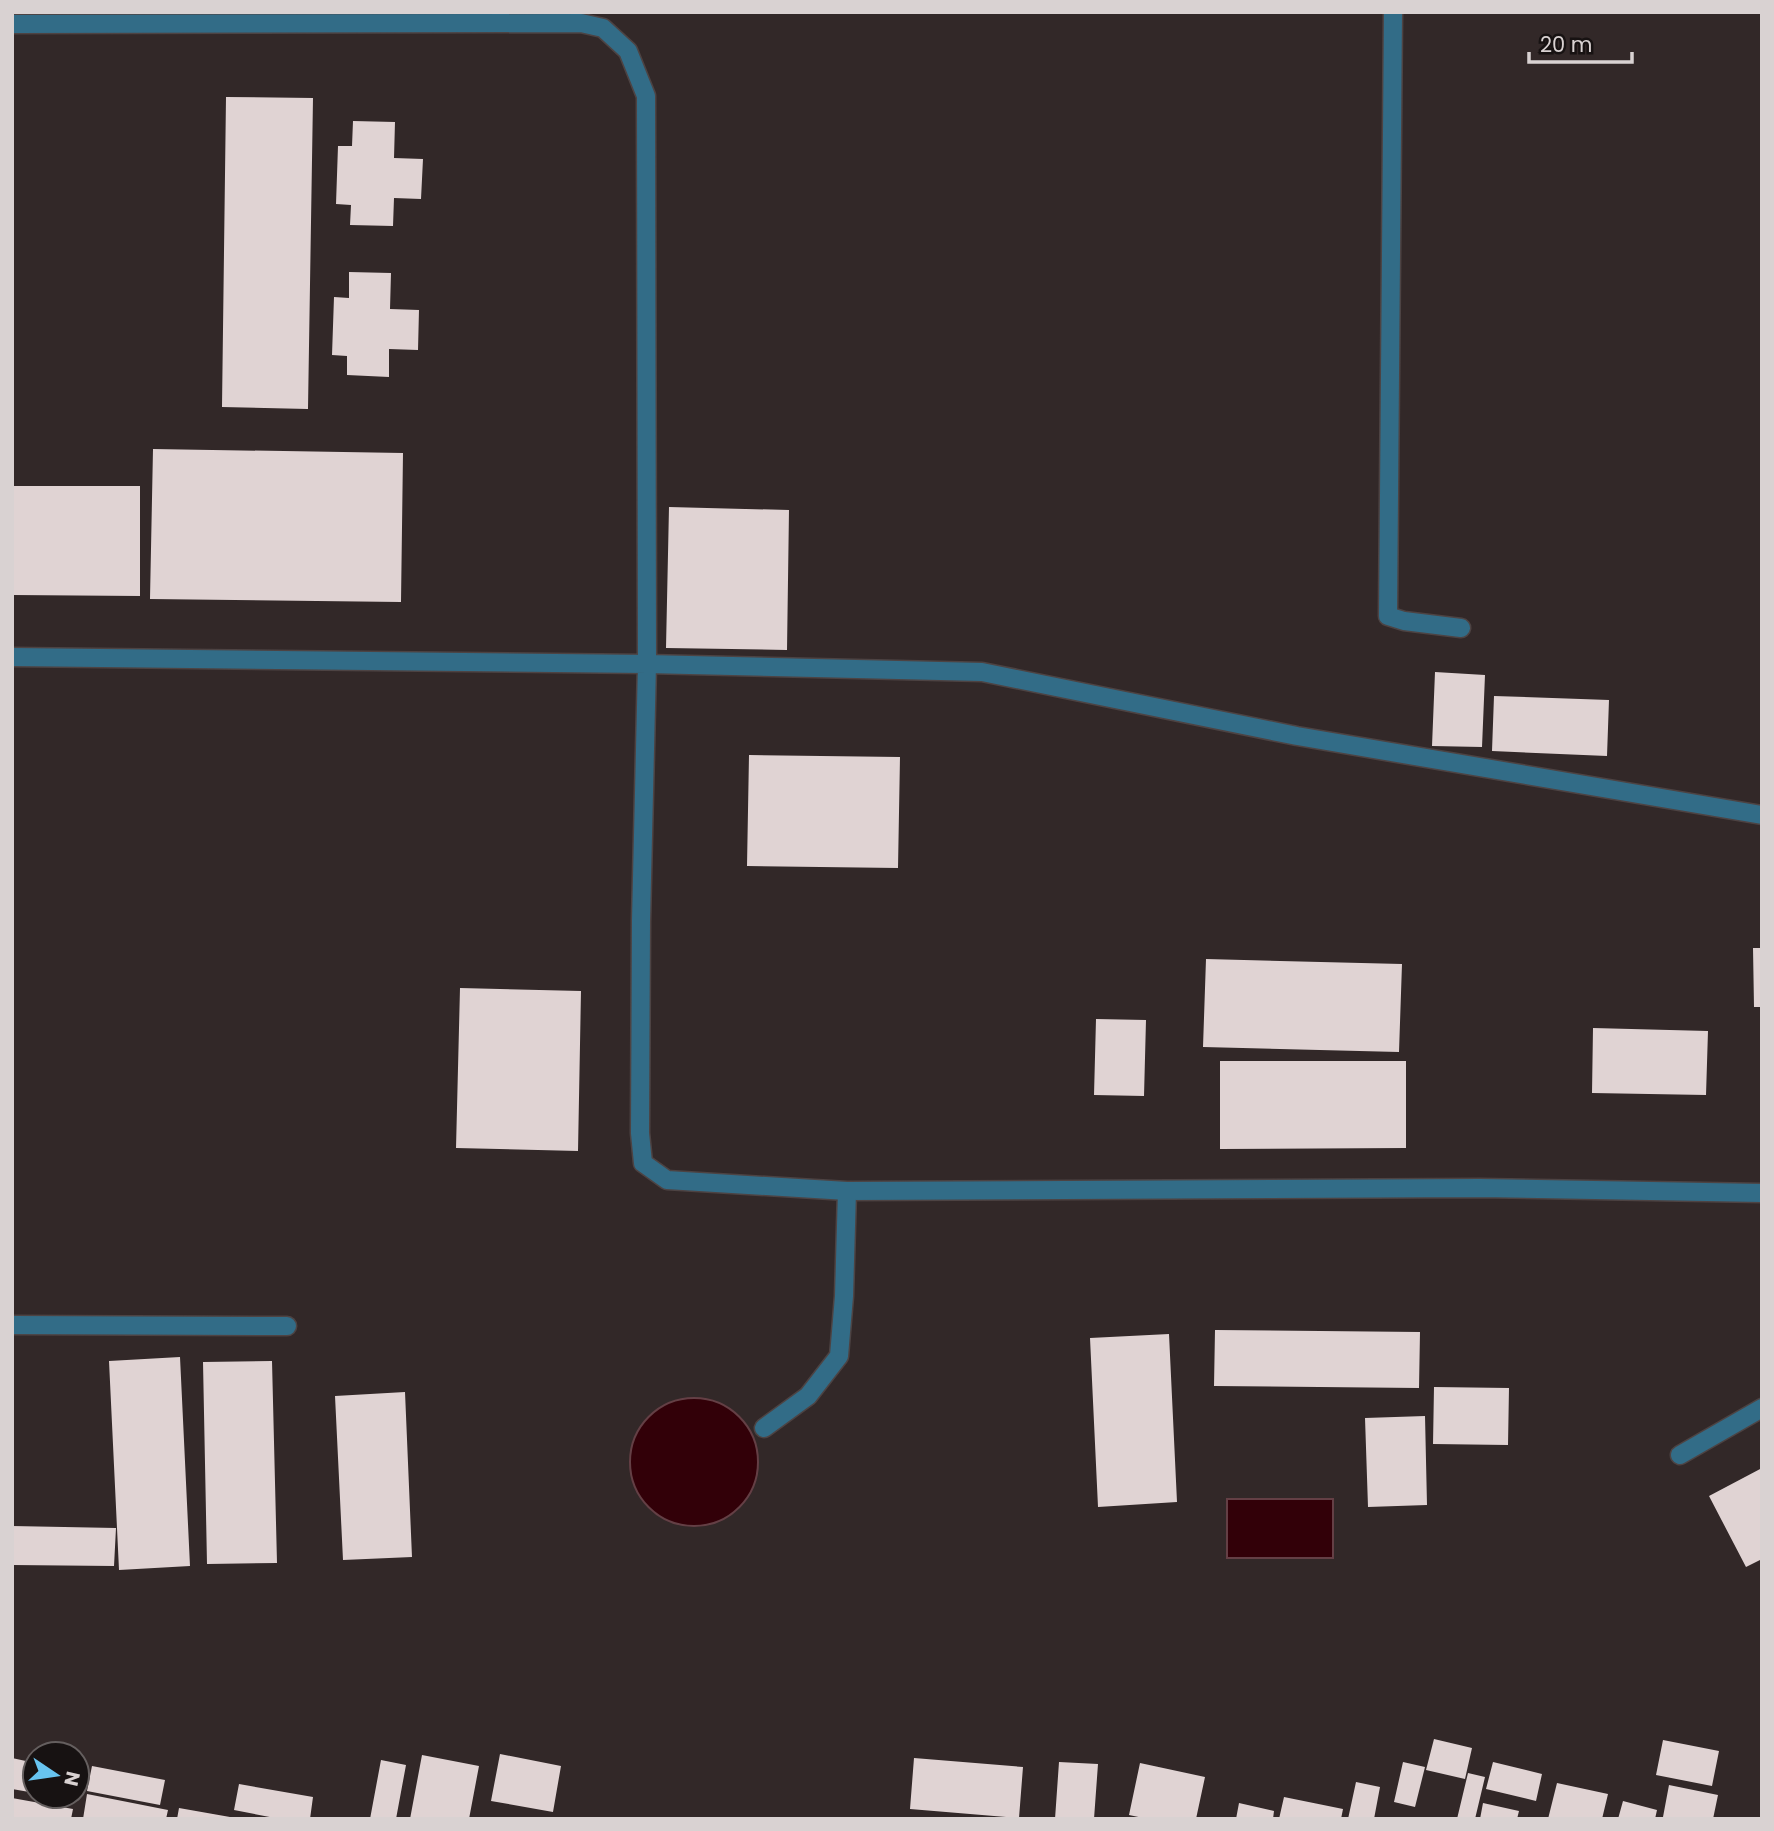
<svg xmlns="http://www.w3.org/2000/svg" width="1774" height="1831" font-family="Poppins,sans-serif">
<style>
.water{fill:#320008;stroke:#643f45;stroke-width:2}
.building{fill:#e0d3d3}
.lines{fill:none;stroke-linecap:round;stroke-linejoin:round}
.minor-casing{stroke:#4d4343;stroke-width:21}
.minor{stroke:#326c87;stroke-width:18}
</style>
<rect width="100%" height="100%" fill="#322828"/>
<path class="water" d="M630 1462a64 64 0 1 1 128 0a64 64 0 1 1-128 0Z
M1333,1499V1558H1227V1499Z"/>
<path class="building" d="M226,97L313,98L308,409L222,407Z
M353,121L395,122L394,158L423,159L421,199L394,198L393,226L350,225L351,205L336,204L338,146H352Z
M349,272L391,273L390,309L419,310L418,350L389,349V377L347,375V356L332,355L334,297L349,298Z
M153,449L403,453L401,602L150,599Z
M12,486H140V596L12,595Z
M669,507L789,510L787,650L666,648Z
M1435,672L1485,675L1482,747L1432,746Z
M1494,696L1609,700L1607,756L1492,751Z
M749,755L900,757L898,868L747,866Z
M1753,948H1762V1007H1754Z
M1206,959L1402,964L1399,1052L1203,1047Z
M460,988L581,991L578,1151L456,1148Z
M1096,1019L1146,1020L1144,1096L1094,1095Z
M1593,1028L1708,1031L1706,1095L1592,1093Z
M1220,1061H1406V1148L1220,1149Z
M1215,1330L1420,1332L1419,1388L1214,1386Z
M1169,1334L1177,1502L1098,1507L1090,1338Z
M180,1357L190,1566L119,1570L109,1361Z
M272,1361L277,1563L207,1564L203,1362Z
M1434,1387L1509,1388L1508,1445L1433,1444Z
M405,1392L412,1557L343,1560L335,1396Z
M1425,1416L1427,1505L1368,1507L1365,1418Z
M1762,1468V1559L1746,1567L1709,1496Z
M12,1526L116,1528L114,1566L12,1565Z
M1434,1739L1472,1748L1465,1779L1426,1770Z
M1663,1740L1719,1751L1712,1786L1656,1775Z
M500,1754L561,1766L553,1812L491,1801Z
M422,1755L479,1766L469,1819H410Z
M12,1758L35,1763V1793L12,1789Z
M914,1758L1023,1767L1019,1818L910,1809Z
M381,1760L406,1765L396,1819H370Z
M1059,1762L1098,1764L1094,1819H1055Z
M1403,1762L1425,1767L1415,1807L1394,1802Z
M1493,1762L1542,1774L1536,1801L1486,1789Z
M1140,1763L1205,1777L1196,1819H1148L1129,1815Z
M92,1766L165,1780L160,1805L87,1791Z
M77,1770L83,1772L78,1801L59,1797L77,1796Z
M1468,1773L1485,1777L1475,1819H1457Z
M1356,1782L1380,1787L1374,1819H1348Z
M1557,1783L1608,1794L1602,1819H1548Z
M239,1784L313,1797L310,1819H280L234,1810Z
M1669,1785L1718,1795L1713,1819L1663,1817Z
M87,1794L168,1810L166,1819H83Z
M1284,1797L1343,1809L1341,1819H1279Z
M12,1798L73,1809L71,1819H12Z
M1623,1801L1657,1810L1655,1819H1618Z
M1239,1803L1274,1811L1273,1819H1236Z
M1483,1803L1519,1811L1517,1819H1480Z
M179,1808L230,1817V1819H177Z"/>
<g class="lines">
<defs>
<path id="minor" d="M1393,12L1388,616L1404,621L1461,628
M12,24L581,23L603,28L628,51L646,96L647,664L641,921L640,1133L643,1163L667,1180L847,1191L1480,1188L1762,1193
M12,657L647,664L982,672L1297,736L1762,815
M12,1325L287,1326
M764,1428L808,1396L839,1356L844,1296L847,1191
M1680,1455L1762,1408"/>
</defs>
<use href="#minor" class="minor-casing"/>
<use href="#minor" class="minor"/>
</g>
<rect width="1774" height="1831" fill="none" stroke="#d9d2d2" stroke-width="28"/>
<g transform="translate(56 1775) rotate(103)"><circle r="33" fill="#171212" stroke="#655f5f" stroke-width="2"/>
<path d="M0-5L12 26L0 18L-12 26Z" fill="#68c4f0"/>
<text y="-10" font-size="19" font-weight="bold" text-anchor="middle" fill="#d9d2d2">N</text>
</g>
<path d="M1529 52v10h103v-10" fill="none" stroke="#d9d2d2" stroke-width="3.5"/>
<text x="1540" y="52" font-size="21" fill="#d9d2d2" stroke="#171212" stroke-width="5" paint-order="stroke">20 m</text>
</svg>
